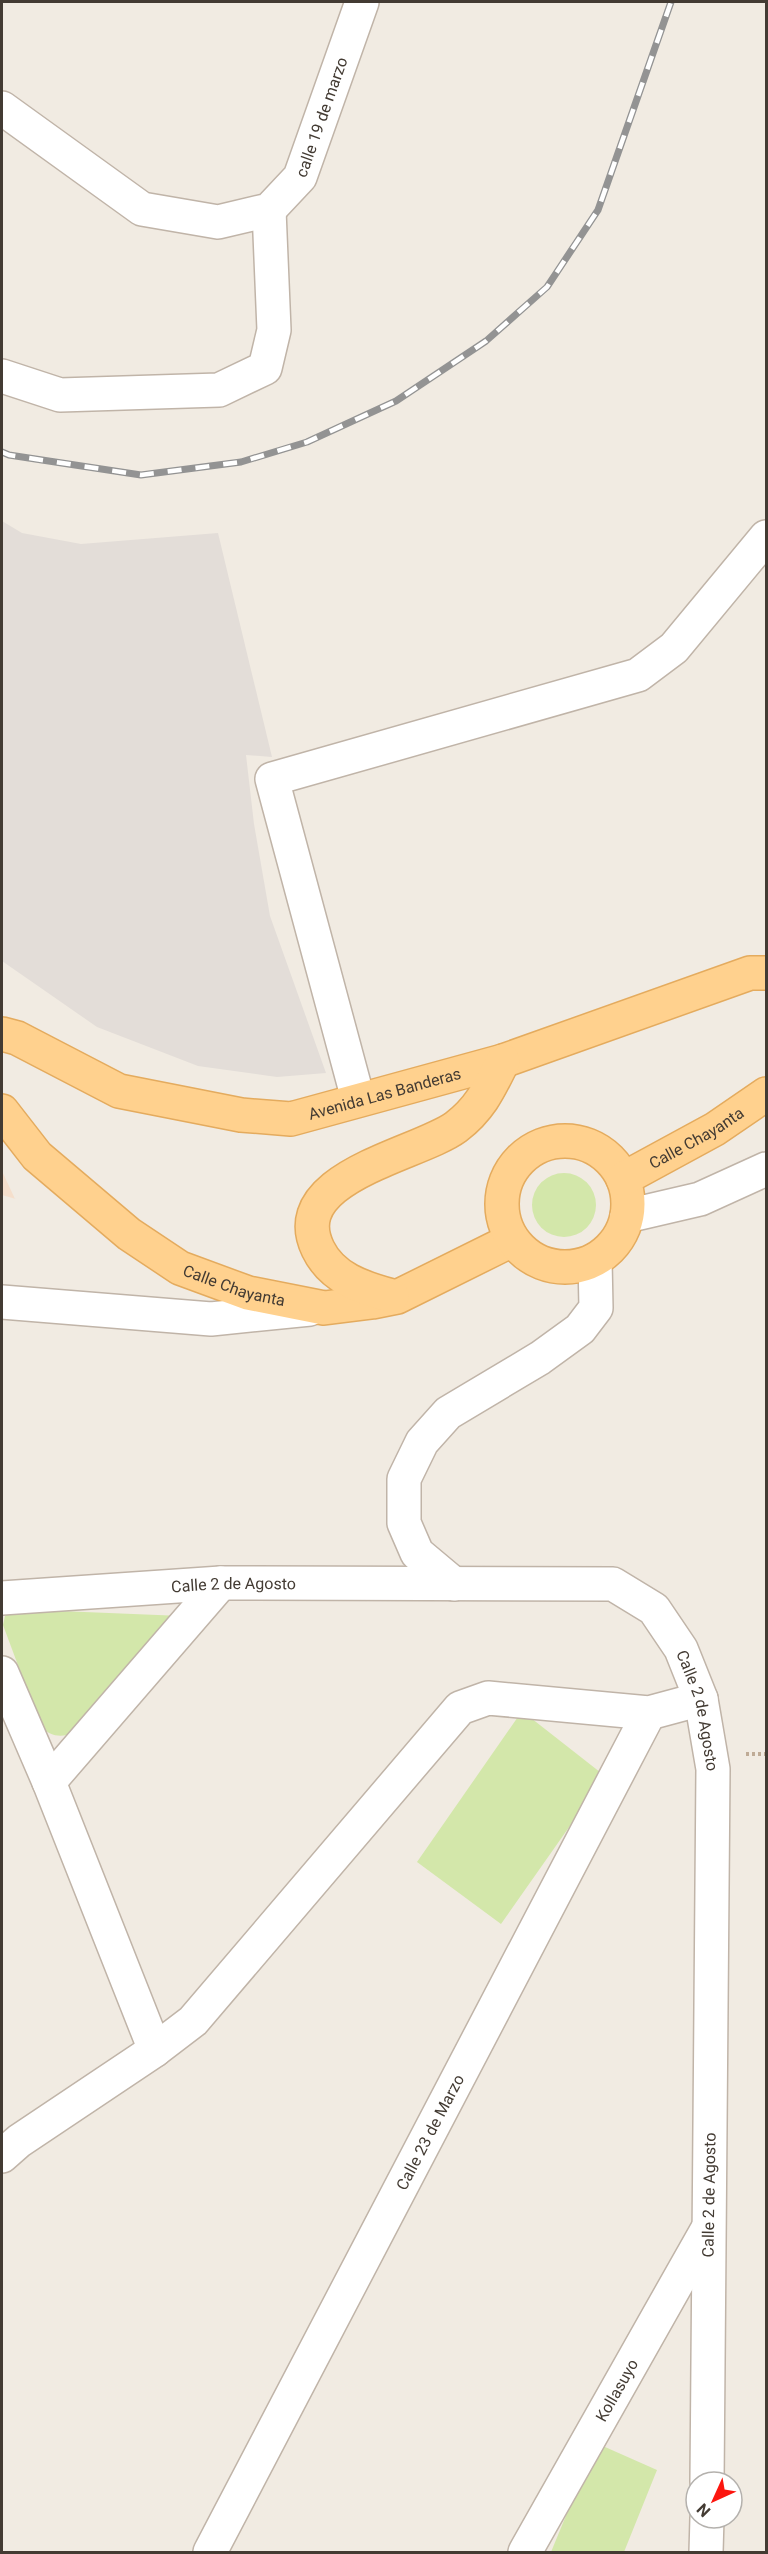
<svg xmlns="http://www.w3.org/2000/svg" width="768" height="2554" font-family="Roboto,sans-serif">
<style>
.commercial{fill:#f5dfcc}
.industrial{fill:#e3ddd8}
.green{fill:#d3e7aa}
.lines{fill:none;stroke-linecap:round;stroke-linejoin:round}
.street-casing{stroke:#c0b4a8;stroke-width:36}
.primary-casing{stroke:#e4ab5e;stroke-width:36}
.path{stroke:#bfab96;stroke-width:4;stroke-dasharray:3 3;stroke-linecap:butt}
.street{stroke:#fff;stroke-width:33}
.primary{stroke:#ffd18e;stroke-width:33}
.rail-casing{stroke:#939393;stroke-width:7}
.rail{stroke:#fff;stroke-width:4.5;stroke-dasharray:14;stroke-linecap:butt}
.labels{text-anchor:middle;dominant-baseline:central;stroke-width:4.5;stroke-linejoin:round;paint-order:stroke}
.street-label{font-size:16px;fill:#433b33;stroke:#fff}
</style>
<rect width="100%" height="100%" fill="#f1ebe2"/>
<path class="commercial" d="M2,1171L15,1199H16L2,1195Z"/>
<path class="industrial" d="M2,521L22,533L81,544L218,533L272,757L246,755L254,824L270,916L326,1073L277,1077L198,1066L97,1027L2,961Z"/>
<path class="green" d="M532 1205a32 32 0 1 1 64 0a32 32 0 1 1-64 0Z
M11,1609L182,1616L73,1733C61,1738 50,1736 41,1727L3,1625L5,1616Z
M522,1711L605,1776L501,1924L417,1862Z
M596,2443L657,2470L624,2552H551Z"/>
<g class="lines">
<defs>
<g id="street">
<path id="s1" d="M2,108L142,209L218,222L269,210L300,177L362,2"/>
<path d="M2,376L60,395L219,390L265,368L274,330L269,210"/>
<path d="M358,1099L272,779L638,675L674,648L766,537"/>
<path d="M627,1216L700,1199L766,1169"/>
<path d="M2,1302L211,1319L310,1309"/>
<path d="M454,1584L417,1553L404,1523V1479L422,1442L448,1413L540,1358L580,1329L596,1308L595,1260"/>
<path id="s2" d="M2,1598L221,1583L613,1584L654,1609L681,1649L701,1699L713,1769L707,2482"/>
<path d="M2,1673L49,1782L155,2050"/>
<path d="M49,1782L221,1583"/>
<path d="M2,2156L19,2141L155,2050L193,2021L460,1708L488,1698L649,1713L701,1699"/>
<path id="s3" d="M210,2552L649,1713"/>
<path id="s4" d="M525,2552L707,2230"/>
<path d="M706,2552L707,2518"/>
</g>
<g id="primary">
<path id="s5" d="M2,1034L17,1038L119,1091L241,1115L291,1119L503,1061L750,973H766"/>
<path id="s6" d="M2,1111L37,1156L129,1234L180,1268L248,1293L324,1308L372,1302L397,1297L512,1240"/>
<circle cx="565" cy="1204" r="63"/>
<path id="s7" d="M623,1179L715,1129L766,1094"/>
<path d="M392,1296C362,1288 332,1278 318,1249C283,1177 418,1155 456,1127C481,1108 490,1087 503,1061"/>
</g>
</defs>
<use href="#street" class="street-casing"/>
<use href="#primary" class="primary-casing"/>
<path class="path" d="M746,1754H766"/>
<use href="#street" class="street"/>
<use href="#primary" class="primary"/>
<defs>
<path id="rail" d="M2,452L9,455L141,475L241,462L307,442L396,401L486,341L547,287L598,210L671,2"/>
</defs>
<use href="#rail" class="rail-casing"/>
<use href="#rail" class="rail"/>
</g>
<g class="labels">
<g class="street-label">
<text stroke="none"><textPath href="#s1" startOffset="411">calle 19 de marzo</textPath></text>
<text stroke="none"><textPath href="#s5" startOffset="402">Avenida Las Banderas</textPath></text>
<text stroke="none"><textPath href="#s7" startOffset="84">Calle Chayanta</textPath></text>
<text stroke="none"><textPath href="#s6" startOffset="296">Calle Chayanta</textPath></text>
<text stroke="none"><textPath href="#s2" startOffset="232">Calle 2 de Agosto</textPath></text>
<text stroke="none"><textPath href="#s2" startOffset="772">Calle 2 de Agosto</textPath></text>
<text stroke="none"><textPath href="#s3" startOffset="474">Calle 23 de Marzo</textPath></text>
<text transform="translate(709 2195) rotate(-89)">Calle 2 de Agosto</text>
<text stroke="none"><textPath href="#s4" startOffset="186">Kollasuyo</textPath></text>
</g>
</g>
<rect width="768" height="2554" fill="none" stroke="#433b33" stroke-width="6"/>
<g transform="translate(714 2500) rotate(225)"><circle r="28" fill="#ffffff" stroke="#b4b1ad" stroke-width="1.5"/>
<path d="M0-4.5L10 22L0 15L-10 22Z" fill="#fc160f"/>
<text y="-9" font-size="16" font-weight="bold" text-anchor="middle" fill="#433b33">N</text>
</g>
</svg>
